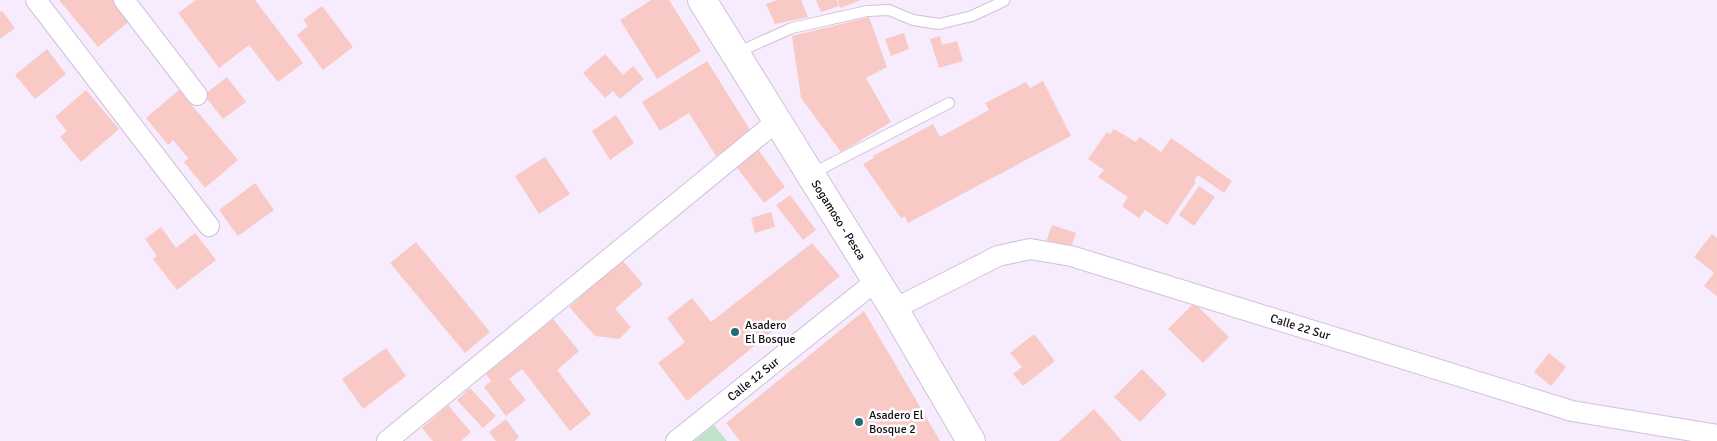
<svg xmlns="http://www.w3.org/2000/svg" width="1717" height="441" font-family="Signika,sans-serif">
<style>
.green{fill:#c0e2ca}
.building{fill:#f9c9c5}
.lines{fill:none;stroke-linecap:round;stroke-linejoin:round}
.service-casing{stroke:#d1c0dc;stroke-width:12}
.minor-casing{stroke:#d1c0dc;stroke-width:22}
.secondary-casing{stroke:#d1c0dc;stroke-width:30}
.service{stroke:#fff;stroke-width:10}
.minor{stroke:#fff;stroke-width:20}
.secondary{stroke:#fff;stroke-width:28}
.poi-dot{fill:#216c74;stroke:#fefefe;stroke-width:2}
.labels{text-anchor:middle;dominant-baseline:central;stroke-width:5;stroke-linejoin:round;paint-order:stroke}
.street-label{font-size:12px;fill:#120c15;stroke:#fefefe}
.poi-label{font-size:12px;fill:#120c15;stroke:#fefefe;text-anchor:start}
</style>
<rect width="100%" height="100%" fill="#f7ecfe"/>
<path class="green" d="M714,425L727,441H694Z"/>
<path class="building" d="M59,0H114L131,20L98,47Z
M196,0H255L303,63L278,82L249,45L219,68L178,13Z
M651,0H669L701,51L657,79L620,20Z
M777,0H801L808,17L775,24L766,4Z
M816,0H837L839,6L821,12Z
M838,0H861L840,8Z
M322,6L353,47L323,70L297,35L308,26L303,20Z
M2,11L15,28L0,39V12Z
M869,17L887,67L866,78L891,122L841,152L801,98L792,36Z
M904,33L909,49L891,56L885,39Z
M940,36L942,45L957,41L963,61L939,68L930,39Z
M47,49L66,74L35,99L15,75Z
M605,54L623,75L633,66L644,79L620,99L613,91L605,98L583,73Z
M707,61L752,133L716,156L689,113L660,131L642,102Z
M227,77L246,102L223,119L204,95Z
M1043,81L1071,136L908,223L905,216L901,218L863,164L874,158L873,156L933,124L940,137L989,110L985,103L1026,82L1030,88Z
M86,90L119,129L81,162L60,137L67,131L55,117Z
M179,90L238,160L205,188L184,162L188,158L173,140L168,145L146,118Z
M616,115L634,143L610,160L592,131Z
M1114,129L1136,142L1140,137L1161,152L1171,138L1232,181L1224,193L1198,175L1194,181L1196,182L1167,225L1145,210L1139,218L1122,206L1128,197L1098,177L1104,170L1088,159L1107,132L1110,134Z
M757,148L785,187L764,203L735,165Z
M545,157L570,194L539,214L515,176Z
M255,183L274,210L238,236L219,210Z
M1199,186L1215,197L1194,226L1179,215Z
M790,195L816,230L803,240L776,205Z
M771,212L775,227L755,233L751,218Z
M1052,225L1076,233L1070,251L1046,242Z
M161,227L176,248L195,233L216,260L177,290L153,259L157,256L145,239Z
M1712,234L1717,238V296L1704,286L1714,273L1694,257Z
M416,242L490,332L465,353L390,263Z
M812,243L840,276L687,401L658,363L685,342L667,318L692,298L711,322Z
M622,260L643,284L615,309L631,327L619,339L595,336L569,307Z
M1194,303L1229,337L1203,363L1168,329Z
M864,311L940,441H740L726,423Z
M553,319L579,351L557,370L591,414L570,431L522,369L509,379L526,400L506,416L484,387L491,381L486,374Z
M1034,334L1055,361L1023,386L1013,374L1022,367L1010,353Z
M386,348L406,376L363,409L342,379Z
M1549,353L1566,367L1551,386L1534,372Z
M1142,369L1167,394L1140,422L1114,397Z
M470,388L496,416L483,428L457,400Z
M448,405L471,432L461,441H433L422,428Z
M1094,409L1122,441H1059Z
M506,419L519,437L515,441H496L489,432Z"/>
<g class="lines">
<defs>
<path id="service" d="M736,53L792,28L867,11L889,10L913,20L939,24L972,16L1004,1
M811,174L949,103"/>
<g id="minor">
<path d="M36,0L209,226"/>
<path d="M124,0L197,95"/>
<path id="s1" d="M894,309L998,256L1030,249L1071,256L1572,411L1717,435"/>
<path d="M387,441L777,121"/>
<path id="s2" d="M676,441L876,281"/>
</g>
<g id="secondary">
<path id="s3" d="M702,0L894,309L971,441"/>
</g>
</defs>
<use href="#service" class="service-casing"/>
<use href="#minor" class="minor-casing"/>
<use href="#secondary" class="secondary-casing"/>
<use href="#service" class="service"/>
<use href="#minor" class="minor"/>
<use href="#secondary" class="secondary"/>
</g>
<g class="poi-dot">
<circle cx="735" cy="332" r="5"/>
<circle cx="859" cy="422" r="5"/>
</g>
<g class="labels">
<g class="street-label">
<text stroke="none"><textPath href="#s3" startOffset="259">Sogamoso - Pesca</textPath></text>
<text stroke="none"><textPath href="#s1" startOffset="431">Calle 22 Sur</textPath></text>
<text stroke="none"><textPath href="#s2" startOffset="99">Calle 12 Sur</textPath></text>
</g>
<g class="poi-label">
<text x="745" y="325">Asadero<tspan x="745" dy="14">El Bosque</tspan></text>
<text x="869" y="415">Asadero El<tspan x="869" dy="14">Bosque 2</tspan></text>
</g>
</g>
</svg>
